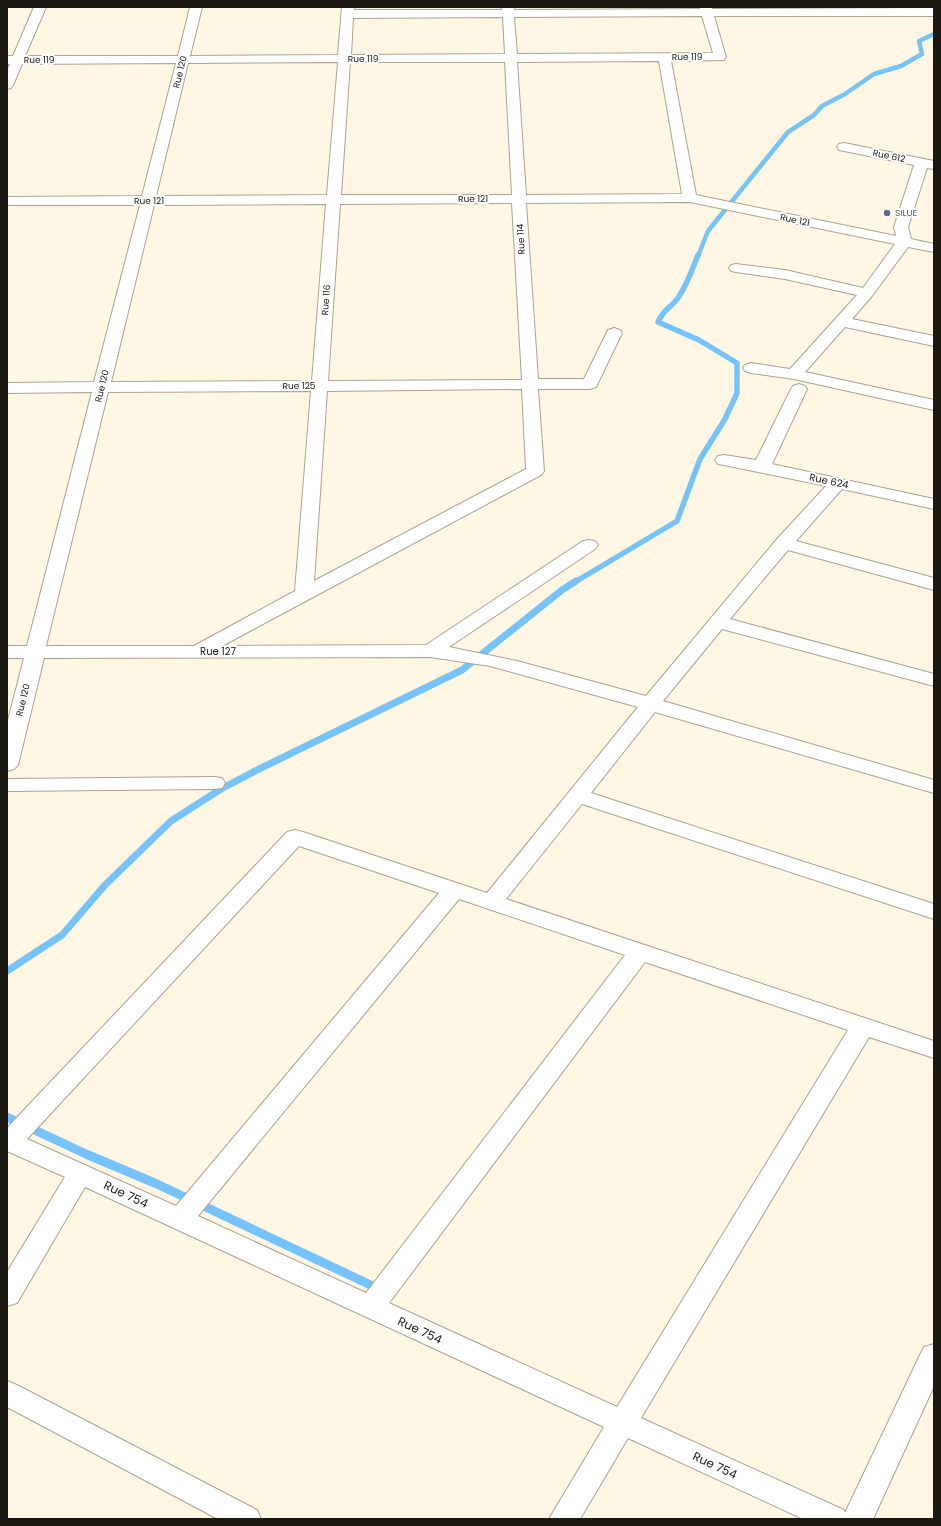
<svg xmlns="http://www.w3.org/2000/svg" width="941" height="1526" font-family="Poppins,sans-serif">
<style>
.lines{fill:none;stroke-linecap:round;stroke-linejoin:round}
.stream-far3{stroke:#75c3fa;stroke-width:4.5}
.stream-far2{stroke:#75c3fa;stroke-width:5.5}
.stream-far1{stroke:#75c3fa;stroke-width:7}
.stream{stroke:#75c3fa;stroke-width:9}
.street-casing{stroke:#aaa392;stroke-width:2}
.street{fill:#fff;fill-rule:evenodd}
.service-dot{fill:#5c6f8a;stroke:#fff;stroke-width:1.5}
.labels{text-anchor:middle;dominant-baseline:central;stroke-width:4;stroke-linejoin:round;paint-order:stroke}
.far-street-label{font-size:9px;fill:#1b1812;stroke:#fff}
.far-service-label{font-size:9px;fill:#4e5e75;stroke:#fff;text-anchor:start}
.street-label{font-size:10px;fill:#1b1812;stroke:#fff}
.near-street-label{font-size:12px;fill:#1b1812;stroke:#fff}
</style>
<rect width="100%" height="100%" fill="#fff7e4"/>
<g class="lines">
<path class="stream-far3" d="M698,256L708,231L788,132L814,115L822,106L845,94L874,74L901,66L922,54L919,41L934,34"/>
<path class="stream-far2" d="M575,582L677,521L700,459L725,419L737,393V363L699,340L658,322C664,308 670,309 678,298C687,285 692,270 698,255"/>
<path class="stream-far1" d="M7,971L62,935L105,885L171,821L221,789L259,769L462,670L562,590L576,581"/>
<path class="stream" d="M7,1117L86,1154L157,1184L379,1289"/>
<defs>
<path id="street" d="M34,7H46L25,56H178L190,7H202L190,56L338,55L342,7H354V10H502V7H514V10L700,9L699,7H711L712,9L934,8V16H714L726,57L724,60L671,61L696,195L896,236L894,227L914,165L839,150L837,147L839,144L844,143L934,161V169L927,168L908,227L911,239L934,244V252L908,247L872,296L852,319L934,336V346L845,327L805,372L934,400V410L794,379L751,373L745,371L743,368L745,365L751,363L790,369L857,295L785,279L736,272L731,271L729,268L731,265L736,264L785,270L863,288L895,244L690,202L526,203L538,379H584L608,330L614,328L620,330L622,333L596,387L590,389H538L544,471L541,475L222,646L426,645L583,541L589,540L595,541L598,545L595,549L449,647L517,661L646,696L777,539L826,486L724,465L718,464L715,460L718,456L724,455L756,460L791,389L793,386L799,384L805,386L807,389L772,464L934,499V509L842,489L796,541L934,578V590L788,550L730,619L934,674V686L722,629L663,701L934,780V793L655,712L591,793L934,904V919L582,804L506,899L934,1041V1058L869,1037L641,1418L844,1510L845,1513L920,1355L924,1347L934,1344V1386L873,1519H803L628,1438L580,1519H549L604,1427L85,1187L17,1303L7,1306V1272L65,1177L7,1151V1128L287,832L295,830L303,832L487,893L638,707L490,666L430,657L44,658L18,765L14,769L7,771V724L24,658H7V646H27L92,392L7,393V383L94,382L140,205H7V197L142,196L176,63L22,64L13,85L11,88L7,89V70L10,64H7V56H13ZM702,16L713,53L517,54L514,17ZM503,17L505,54L351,55L353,18ZM659,61L682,194L526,195L517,62ZM338,62L327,195L156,196L188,63ZM350,62H505L512,195H341ZM512,203L522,380L328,381L340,204ZM326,204L312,381L111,382L154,205ZM522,389L526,469L314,581L327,391ZM311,391L295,591L194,646H46L108,392ZM299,846L439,893L176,1206L27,1139ZM459,899L625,955L366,1293L198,1216ZM645,962L848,1030L617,1407L389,1303Z
M214,777L222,778L225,783L222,788L214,789L7,791V779Z
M7,1381L17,1385L257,1510L261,1519H218L7,1407Z"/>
</defs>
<use href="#street" class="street-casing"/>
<use href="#street" class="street"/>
</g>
<circle class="service-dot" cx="887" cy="213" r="4"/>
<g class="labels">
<g class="far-street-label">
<text x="687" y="57">Rue 119</text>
<text x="363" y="59">Rue 119</text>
<text x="39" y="60">Rue 119</text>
<text transform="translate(180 72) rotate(-76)">Rue 120</text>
<text transform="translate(889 156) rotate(12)">Rue 612</text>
<text x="473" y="199">Rue 121</text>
<text x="149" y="201">Rue 121</text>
<text transform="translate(795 220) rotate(12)">Rue 121</text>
<text transform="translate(521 239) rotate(-93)">Rue 114</text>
<text transform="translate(326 300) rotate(-86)">Rue 116</text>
<text transform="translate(102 386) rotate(-76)">Rue 120</text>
<text x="299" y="386">Rue 125</text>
<text transform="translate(23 700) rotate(-76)">Rue 120</text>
</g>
<g class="far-service-label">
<text x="895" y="213">SILUE</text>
</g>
<g class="street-label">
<text transform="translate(829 481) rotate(12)">Rue 624</text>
<text x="218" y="651">Rue 127</text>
</g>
<g class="near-street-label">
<text transform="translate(126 1194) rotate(25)">Rue 754</text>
<text transform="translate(420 1330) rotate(25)">Rue 754</text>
<text transform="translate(715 1465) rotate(25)">Rue 754</text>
</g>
</g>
<rect width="941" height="1526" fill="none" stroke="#1b1812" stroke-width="16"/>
</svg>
